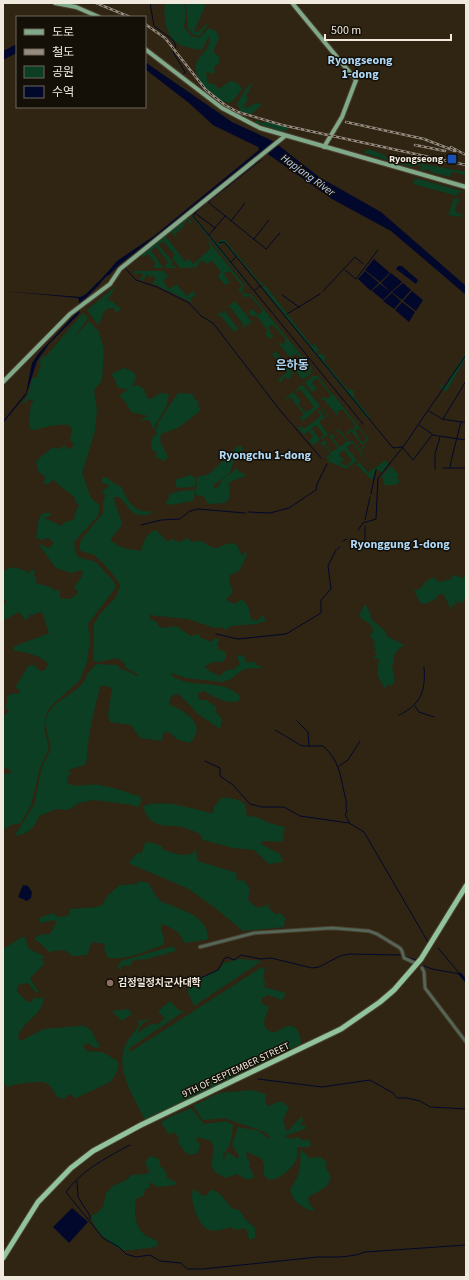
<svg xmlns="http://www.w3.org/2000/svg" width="469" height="1280" font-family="'Source Sans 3','Noto Sans KR',sans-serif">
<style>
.green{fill:#0b3e22}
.water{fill:#01082c}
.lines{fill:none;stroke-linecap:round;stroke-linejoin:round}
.stream{stroke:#01082c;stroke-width:1}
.canal{stroke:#01082c;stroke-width:2}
.river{stroke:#01082c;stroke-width:3}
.minor-casing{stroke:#4b402f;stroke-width:4.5}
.major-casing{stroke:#4b402f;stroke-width:6}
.highway-casing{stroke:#4b402f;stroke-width:7}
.minor{stroke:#546859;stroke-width:2.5}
.major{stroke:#80a98a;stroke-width:4}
.highway{stroke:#91c39d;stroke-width:5}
.rail-casing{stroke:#958b7e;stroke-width:2.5}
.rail{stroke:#140f07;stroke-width:1;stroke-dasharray:3;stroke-linecap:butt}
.transit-dot{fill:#1a4fb4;stroke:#140f07;stroke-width:1.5}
.education-dot{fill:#8d6e63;stroke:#140f07;stroke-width:1.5}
.labels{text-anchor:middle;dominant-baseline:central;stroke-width:3;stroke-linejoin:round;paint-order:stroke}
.poi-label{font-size:10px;font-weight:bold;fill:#f0e9de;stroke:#140f07;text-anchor:end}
.street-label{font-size:10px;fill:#f0e9de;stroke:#140f07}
.water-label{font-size:11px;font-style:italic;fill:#bdd2fc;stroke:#140f07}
.quarter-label{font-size:12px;font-weight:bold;fill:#afd8f6;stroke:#140f07}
</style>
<rect width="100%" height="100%" fill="#302413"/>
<path class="green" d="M165,3H184L186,14L184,27L191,36L199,38L208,29C214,28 218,32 219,38L214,49V53L219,56V63L214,67L215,71L213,74L206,72L208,83L214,84L219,89L230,81C235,81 239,84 242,89L232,102C216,106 194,82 196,66C197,53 212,52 209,36L202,50C196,49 189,48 183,46C166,41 163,18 165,3Z
M186,3H204L205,7L194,31L198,32L205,25L209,24L199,36L194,35L188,29Z
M251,84H253L246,95L248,98L244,106L246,108L257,103L262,104L252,114L241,112L237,104L245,90Z
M255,120L263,123L266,121L290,127L284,132L256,123Z
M369,149L385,155L389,161L364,153L365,150Z
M408,161L466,172V175L452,172L450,177L430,172V170L426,169V171L420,170L422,166L417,165L413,167L394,163L407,164Z
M415,178L462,191V193L458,192L457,196L413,184Z
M454,198L461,200L457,203L455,209L457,213L462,214L461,217L448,215Z
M193,214V216L217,244L221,240H225L260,282L264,283L261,285L225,243L222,242L219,243L220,244L222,243H224L218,246L253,292L192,217Z
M188,218L192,222L191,224L188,220L183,224L184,226L175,234L177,237L176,238L172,232L170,233V232Z
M168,234L166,237L185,261L189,259L193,264L209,250L208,245L209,249L211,248L206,238L244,285L242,292L241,293L238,290L242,286L230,271L224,273L226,275L223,278L226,277L230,282L225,285L218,277L221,272L212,261L206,264L204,261H200L196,268L191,267L190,268H180L172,258L175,255L163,241L159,245L157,242Z
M156,242L173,262L171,265L173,267L175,265L176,268H167L165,265L168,262L156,247L151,251L149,248Z
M149,248L160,263L159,264L162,265L163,268H155L153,266L156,264L148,254L143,257L141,254Z
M136,271H164L168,276L163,281L169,289L174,285L175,287L176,284L187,296L192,291L196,295L190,299L193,303L152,283L156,279L153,275L149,278L148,274L143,280H140L143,275L141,273L137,274L132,272Z
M265,285L312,346L315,344L319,350L317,352L319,355L322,353L326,358L324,361L348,390L351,389L354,391V397L370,417L369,418L269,296L262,287Z
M116,286L107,301L111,300L121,309L115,314V309C102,304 103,319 98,325L87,310Z
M261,287L369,419H368Z
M244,293L251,294L312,368L310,374L304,379H302L295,370L299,367L305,373L310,369L297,354L292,356L289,353L294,360L293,361L279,344L276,346L280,342L283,345L286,340L273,325L268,327L271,332L269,334H272L274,336L269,339L265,333L268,331L256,315L253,317L248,313L252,309L259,315L262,310L249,295L245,298L242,295Z
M234,302H236L255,326L251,322L244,328L243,327L247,323L241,327L243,324L230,307L226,308Z
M224,310L238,329L234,332L220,315L216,316L221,312L225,315L222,311Z
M83,313L88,318L74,337L89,321L99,332L104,349L102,381L94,390L97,410L95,431L82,473L91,498L99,505L100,510L97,517L74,542L75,550L78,557L96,562L114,582L116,587L88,624L90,641L87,662L80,680L52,705L47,712L44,728L49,748L40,768L31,805L21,823L11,825L3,830V774L11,773L12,771L3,767V748L5,743H3V716L9,711L5,707L7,703V696L10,694L20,693V690L15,688L28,666L34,665L40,671L45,670L48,665C45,656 22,651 14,651L13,648C15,645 43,636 49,633L42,612L32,615L29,614V618L25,620L19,612L3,621V606L6,602L3,597V572C12,563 21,570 30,573L31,569L35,571L34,576L36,577V583L50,587L56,591L60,589V598L70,599L77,594L78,591L74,588L75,585C79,580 84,577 82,570L71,573L56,568L38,544L49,548L54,543L48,538L41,540L36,538L39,518L43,513H51L50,516L44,518L62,526L63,523L75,519L74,517L79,504H77L74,497L53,480L48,484H44L45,477L38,471L36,461L53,447L59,449L65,445L67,449L72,448L74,444L70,440L72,429L69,425C56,424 47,427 34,430L30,429L29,423L31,403L34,401L29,399L26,402L22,403L28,394L32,378H36L41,365L39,362L41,358L47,355Z
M276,351L294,374L293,375L290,372L292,376L288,379L285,376L281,383L278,380L287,372L272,354Z
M466,352V355L456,371L466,356V358L446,392L444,390L449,382L443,390L439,385L445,386Z
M124,368L134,372L136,378L132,386L138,385L144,389L147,398L151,399L161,393L169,394L167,405L153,429L149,420H139L148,416L131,412L126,403L119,395L128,390L117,387L115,379L112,376L113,373Z
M312,376H318L332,394L328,397L330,394L317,378L312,382L317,389L312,392L305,383L309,378L312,381L310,378Z
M301,385L304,386L320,406L311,414L309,411L314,407L300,389L296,392L295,391Z
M293,392L297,396L296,399L298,397L301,402L298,404L305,412L308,410L311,414L303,421L300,418L304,414L290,397L286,400L285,399Z
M178,393L193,394L195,400H197L199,404L197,405L200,408V411L178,428L161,434L160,441L168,457L164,461L156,457L157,452L152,450C151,443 150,438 157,434L155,431L159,421Z
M333,394L363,432L362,433L358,428L355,430L360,440L363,442L367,439L363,434L364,433L369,439L363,444L365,447L362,450L361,449L363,446L351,431L347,435L346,433L351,429L353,430L355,425L343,410L337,411L338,414L334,418L336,414L323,399L319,400L324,397L327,399Z
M322,408L331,419L327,416L319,422L327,433H330L322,439L320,438L324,435L316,425L308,431L312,429L320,440L313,445L309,441L313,436L308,431L304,435L298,428L300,426L306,430L304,429L321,416L318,412L320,410L324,417L327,415L321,409Z
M339,429L349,442L353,441L363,454L358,458L361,454L353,443L347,447L349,450L347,452H351L357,461L350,466L348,464L352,461L344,450L339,454L347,464L342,460L340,462L344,465H347L349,467L347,469L327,461L333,456L328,459L326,457L331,454L322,444L318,446L324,440L327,443L325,445L331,452L338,448L330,437L326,439L332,434L334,437L333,438L340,447L347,441L338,431L333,433Z
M238,446H242L243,450L235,457L230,472L214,485V488L218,487L223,478L234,471L236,467L239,472L246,474L244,477L229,482L230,496L226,503L208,504L204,497L196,495L197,477L209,474Z
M364,457L374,469L385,460L389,464L382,473L376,469L372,480L357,465L350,470L359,482L350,470L359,462L368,472L371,471L373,468L364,458L360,460Z
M391,466L399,475L397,478L400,481L396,485H384L383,478L381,477Z
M190,475L196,478L195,487L177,488L175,481L177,479Z
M103,477C111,477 113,486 121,486C127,499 133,513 150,511L151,514C131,519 131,508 119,497H113L122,523C120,531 112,533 111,541L123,548L141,551C143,542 147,532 156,530L168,542L172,539L179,542L189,538L191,542L202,541C219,554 216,545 232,543L237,545L242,556L245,552L247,554L240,570L229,576V581L233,592L226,600L235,604L242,599L248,606L251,619L257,621L263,615L266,621L256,624L231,626L224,630L222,627L215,628L187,619L149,615V618L158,623V626L164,628L176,626L191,636L199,634L200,637L212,642L214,638L218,639L219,642L216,644L218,645V649L226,652V658L222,662H215V661L205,666V669L208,668L209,671L220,676L226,670L236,669V666L240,665L237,657L239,655L244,656L246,662H255L256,665L262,666V668L244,669L229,680L222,682L186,678L171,673V675C190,690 221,677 240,696L239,701C226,705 215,697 204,691L198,693L199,700H206L216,707V712L222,719L220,729L198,714L179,694L173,695L169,700L170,705C181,709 203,721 195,736C193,739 193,741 189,743L177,739L169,732L163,733L162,741L140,738L131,725L110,722L108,715L112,688L101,685C95,704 91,724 88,743C87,750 88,759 85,765L68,770L71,773L67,778V783C78,789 88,783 99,785C112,787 126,792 139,796L142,800L138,808L133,805L94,800L79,803L68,810L57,809L39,816C36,826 27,836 15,835L34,805L42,767L51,749C50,741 46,733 46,725C45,704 68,698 80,686C88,678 85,673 97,664L117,665L122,670H125L137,676L139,675L126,668L124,663L117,658L99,662L93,661L94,624L100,614L116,597L120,586C119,580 99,558 94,555C90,553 85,553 81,551L79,547L81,540L103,513V501L105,498L104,493L101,491L106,489L109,485L101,482Z
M195,490L194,499L192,501L171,505L166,504L170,494L180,491Z
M466,571V594L463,603L459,601L458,604L453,600L456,604L454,606L451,603L452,608L451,610L443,593L437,596L436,599L425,604L420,603L414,590L420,589L424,583L433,577L439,582L452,579V575L464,578Z
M365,604L370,612L371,619L385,631L387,636L404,645C396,651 393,653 394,664L392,665L395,681L390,687L388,683L385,689L377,675L379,659L373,658L378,653H374L376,648L375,646L371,650L375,643L369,634H372L373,629L369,623L362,619L359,615Z
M221,798C230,797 238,799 245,804L247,817L254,816L269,823L285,827L282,842L263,841L261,844L280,854L283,862L269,864L254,850L233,848L203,840L200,834C193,831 183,826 176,826C159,826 148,824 143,806C167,798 191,810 214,813V807Z
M149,842L162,846L163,850L181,855L192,854L197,847L196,851L198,861L237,873L236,876L238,881L243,880L250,888L248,899C258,912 259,907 270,904L268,907L275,914L280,913L285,918L284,927L243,931L214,907L187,888L130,864L129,862L137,853L141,854L145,843Z
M138,881L149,883C152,891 157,899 164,903C167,904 171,904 173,906C188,912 208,919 208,938L206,940L184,943C182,933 173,928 162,924L161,930L164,937L163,945C146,951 127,960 108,958L104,949L105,944L92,942L87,955L72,956C67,949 57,948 50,953L40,943L34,939L39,935L50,934L56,923L55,920L40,923L39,918L53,913L58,917L66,916L70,914V909L97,907L102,905L108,895L120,885L138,884Z
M25,937L29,949L44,956V958L41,960L45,963L30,978L39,992L36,993L28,983L21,984L17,987V992L28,1002H31L35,997L38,999L43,996C46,1015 20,1021 18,1038L21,1041L43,1029L78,1026H85L91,1030L100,1047L95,1048L88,1043L83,1046L86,1051L102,1052L118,1061C120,1068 115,1077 110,1082L76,1098L69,1094L64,1099C53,1097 55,1090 48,1084C43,1079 14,1084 7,1087L5,1084H3V949L20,938Z
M173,946L176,951L143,960L141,959L132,961V965L121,966V969H119L118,966L120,962L124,960Z
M239,959L262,961L194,1006C191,997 185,994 190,983L219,970L224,963Z
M262,967L265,969L263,980L266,982L264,987L286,993L282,1000L268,995L262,998L261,1003L269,1007L264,1021L265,1027C268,1029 269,1032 273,1032C279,1032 282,1027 288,1026C298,1024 301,1037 301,1044L145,1120C135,1099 115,1071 125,1046C128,1038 135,1032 139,1025L138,1019L141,1021L152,1018L142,1024L137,1033L153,1023L156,1025L165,1019L158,1011L170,1001L180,1011L186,1010L130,1048V1052Z
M129,1009L132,1016L130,1015L122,1021L112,1011Z
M251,1090L266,1094L265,1103L268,1106L281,1101L289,1107L283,1120L287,1132L302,1116L303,1121L300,1125H305V1129L284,1136L292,1139L298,1137L303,1141L308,1139L311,1144L310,1147H297C297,1151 298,1156 296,1160C292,1169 279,1180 269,1180L264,1175V1166L262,1159L247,1152L246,1155L250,1164L249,1167L255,1177L248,1180L237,1174L226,1178L216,1173L211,1166L214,1149L211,1141L198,1137L196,1139L200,1145L198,1153L190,1155L184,1151L177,1141L179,1138L174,1132L170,1135L167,1132L161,1122L170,1117L191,1108L204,1124L227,1121L233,1125C232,1137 231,1146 223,1155V1162H224L225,1155L228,1152L238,1159L239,1156L232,1145L238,1127L259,1131L269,1139V1136L265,1132L224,1118L203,1120L193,1106L219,1093Z
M302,1150L309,1158L321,1157L327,1163L326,1167L331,1178C328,1189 316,1192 308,1197L309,1203L315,1211C304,1210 291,1200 290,1189C298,1180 302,1166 300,1154Z
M150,1156L160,1159V1165L166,1172L167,1178L176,1182L175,1185L158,1187L148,1182L150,1188L145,1189L144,1195L136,1199C134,1212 134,1226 145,1235C149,1238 153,1238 157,1241V1246C152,1248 129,1251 123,1250C110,1245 92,1229 91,1215L96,1214L103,1207L106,1193L113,1186L126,1180L132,1175L147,1174L149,1171L145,1162Z
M194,1189L203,1196L207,1195L210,1190C223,1190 225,1205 236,1210L238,1209L244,1216V1218L255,1228V1238L249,1240L246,1228L236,1230L230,1227C225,1229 214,1233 207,1229C198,1224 188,1198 194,1189Z"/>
<path class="water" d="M17,44V53L3,60V51Z
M145,62L232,122L273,141L319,177L381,212L466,286V295L391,231L332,199L265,152L119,265L108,276L106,274L117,261L154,236L259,150L258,147L213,125L189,103L145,69Z
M374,259L390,273L380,282L365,270Z
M398,266H402L418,280L416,284L396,269Z
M365,271L379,283L371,291L358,279Z
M391,273L402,282L391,292L381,283Z
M98,282L100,284L83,301L79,314L49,344L37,361L26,395L3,423V421L26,393L32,363L39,353L78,311L79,301L78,298L3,291L80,297L86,294Z
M403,283L411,290L402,300L392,292Z
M380,284L391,292L383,300L372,291Z
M412,291L423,300L416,311L403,301Z
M392,293L401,301L394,309L383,301Z
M402,302L415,312L409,322L395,310Z
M23,885L28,886L32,892L31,898L27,901L18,897Z
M72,1208L88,1222L69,1243L53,1227Z"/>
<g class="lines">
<path class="stream" d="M150,3L154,26L173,40L176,46L173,52L185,72L183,75
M208,202L266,249L280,233
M208,202L261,160
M206,203L194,214L193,216L363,424
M195,213L215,228
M231,221L245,203
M209,235L225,216
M254,239L269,220
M219,243L224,242L226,244L393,448L403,447
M231,262L236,257
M125,268L136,280L157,287L189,303L201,316L213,323L279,409L321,458
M345,270L356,279L378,250
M255,290L260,286
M323,291L355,257L363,264
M282,295L299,307
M287,314L320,294
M429,411L442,419L461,422
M443,419L466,381
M419,425L432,434
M403,448L413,460L432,435L466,440
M435,454L440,437
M435,455V469
M452,457L461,422H466
M450,467L452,458
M443,468H466
M371,494L376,470
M248,512L270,513L289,508L316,490L317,484L327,464
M181,518L190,511L198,509L245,513
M365,520L370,497
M141,525L161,520L180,519
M365,526V545
M358,530L363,523L376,519L378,478L403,447L466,355
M343,541L347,539
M338,549L339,547
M216,634L238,639L286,634L321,613V600L331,589L328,566L336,550
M415,706L419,712L434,717
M399,715C421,705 426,690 424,667
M297,721L308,732L309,746
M275,730L302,746H323C341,762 340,778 346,800C347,804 345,807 347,812L345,814L349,822
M205,761L220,768V776L233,785L250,804L262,807H284L300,816L349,823L364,832L428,942
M339,766L348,760L360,741
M438,948L460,974
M424,966L432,969L460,974
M192,979L194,981L218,970L224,959L227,957L234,960L241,955L260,959L271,958L312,968L319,967L340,956L349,954L400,955L416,960
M258,1079L322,1087L370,1080L393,1093L397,1098H407L420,1101L430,1107L466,1109
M130,1145C107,1157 81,1171 66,1192L103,1238L119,1247L126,1254L136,1257L150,1255L160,1261L181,1263L187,1269H203L318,1257C332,1257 351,1258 365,1252L466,1245
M77,1181L78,1197L90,1216V1219"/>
<path class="canal" d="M97,285L108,273"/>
<path class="river" d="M460,974L466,981"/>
<defs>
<path id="minor" d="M200,947L254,933L332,928L369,931L377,934L400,948L402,951L404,958L415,963
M422,968L424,972L425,988L466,1042"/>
<path id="major" d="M55,3L76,7L99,17
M293,4L356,80L342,117L324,147
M145,49L222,108L260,128L466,187
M3,382L70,314L110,284L120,269L285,136"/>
<path id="highway" d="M3,1258L38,1202L71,1168L93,1151L141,1125L341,1029L380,1002L394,990L421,959L466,886"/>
</defs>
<use href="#minor" class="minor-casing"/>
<use href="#major" class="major-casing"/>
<use href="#highway" class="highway-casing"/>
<use href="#minor" class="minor"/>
<use href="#major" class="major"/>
<use href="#highway" class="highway"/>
<defs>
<path id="rail" d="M96,3L130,17
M145,24L165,38L206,90L225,105L238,112L282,125L466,165
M346,122L424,139L455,151
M415,145L445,151
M451,147L466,155"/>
</defs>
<use href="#rail" class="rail-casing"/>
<use href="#rail" class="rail"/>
</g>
<rect class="transit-dot" x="447" y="154" width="10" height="10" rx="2"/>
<circle class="education-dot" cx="110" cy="983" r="4"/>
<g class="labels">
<g class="poi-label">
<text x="443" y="159">Ryongseong</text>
<text x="118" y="983" text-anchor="start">김정일정치군사대학</text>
</g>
<g class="street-label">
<text transform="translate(236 1070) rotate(-25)">9TH OF SEPTEMBER STREET</text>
</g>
<g class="water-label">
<text transform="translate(308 175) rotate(36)">Hapjang River</text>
</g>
<g class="quarter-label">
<text x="360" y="60">Ryongseong<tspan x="360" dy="14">1-dong</tspan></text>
<text x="292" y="365">은하동</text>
<text x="265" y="455">Ryongchu 1-dong</text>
<text x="400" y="544">Ryonggung 1-dong</text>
</g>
</g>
<rect width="469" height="1280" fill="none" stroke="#f0e9de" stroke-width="8"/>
<rect x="16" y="16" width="130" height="92" fill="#140f07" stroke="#6c665d"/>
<rect x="24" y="29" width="20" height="6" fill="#80a98a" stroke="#6c665d"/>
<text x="52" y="36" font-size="12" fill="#f0e9de">도로</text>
<rect x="24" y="49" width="20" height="6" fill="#958b7e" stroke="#6c665d"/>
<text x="52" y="56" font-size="12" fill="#f0e9de">철도</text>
<rect x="24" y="66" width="20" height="12" fill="#0b3e22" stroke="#6c665d"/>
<text x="52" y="76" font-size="12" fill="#f0e9de">공원</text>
<rect x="24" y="86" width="20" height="12" fill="#01082c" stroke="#6c665d"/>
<text x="52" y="96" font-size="12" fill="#f0e9de">수역</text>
<path d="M325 34v6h126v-6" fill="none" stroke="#f0e9de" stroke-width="2"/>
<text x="331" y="34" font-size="12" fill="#f0e9de" stroke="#140f07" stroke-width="3" paint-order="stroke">500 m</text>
</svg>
